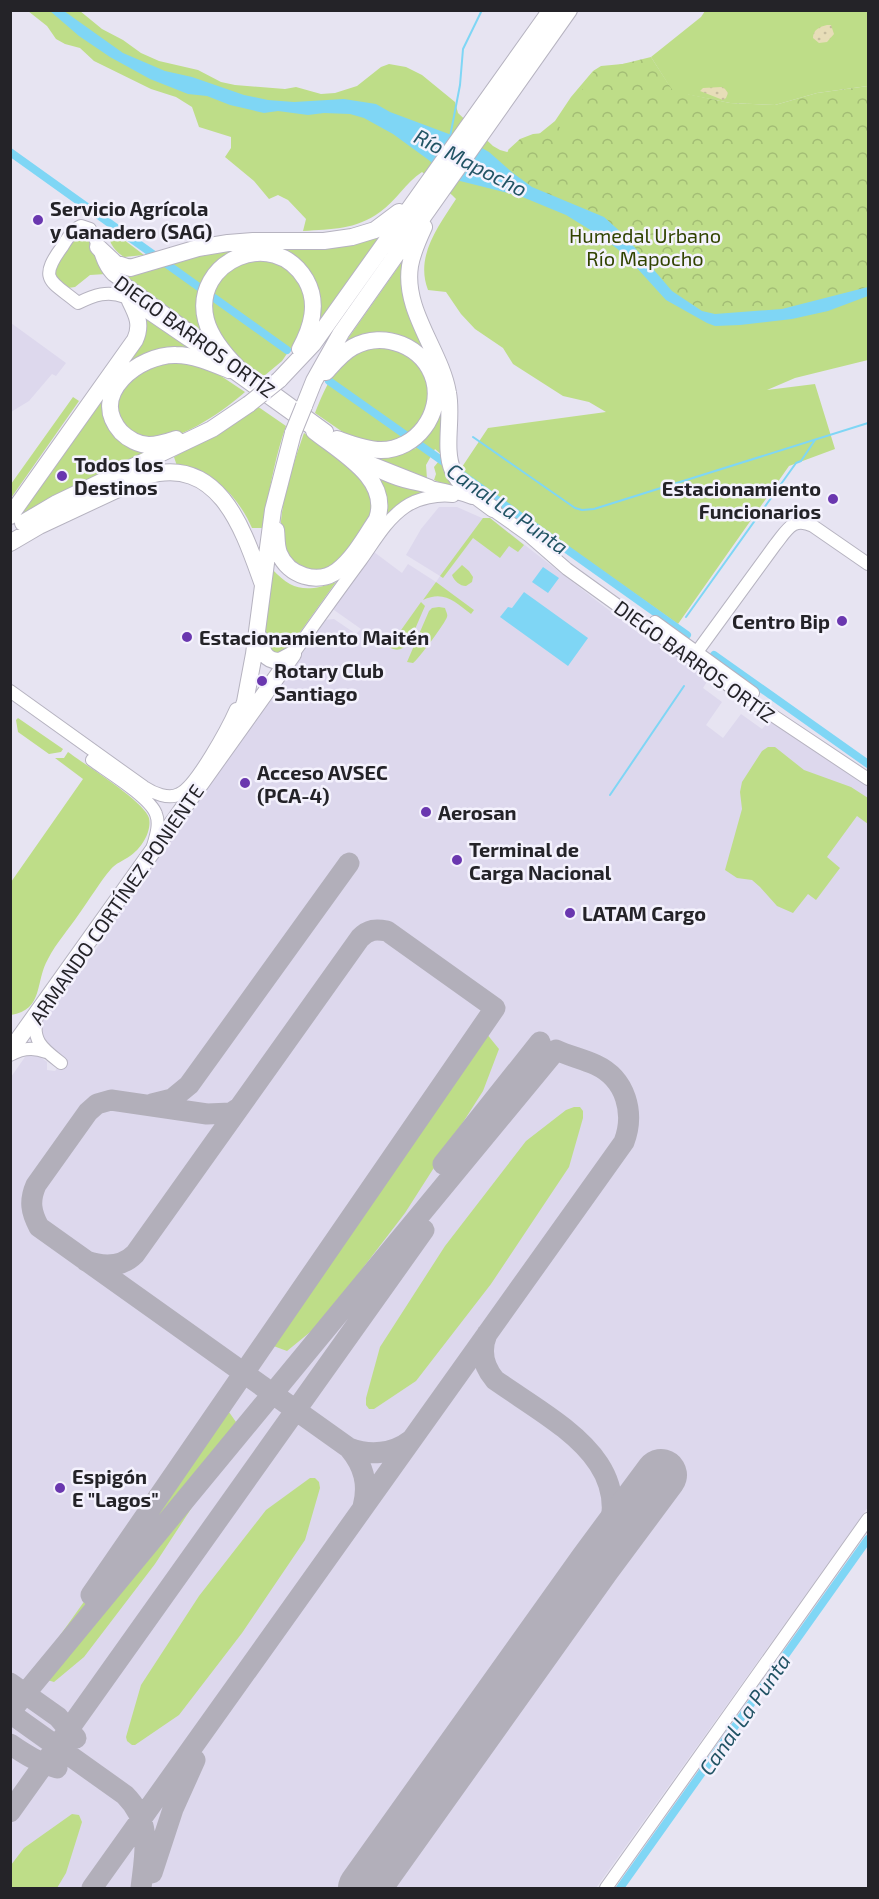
<svg xmlns="http://www.w3.org/2000/svg" width="879" height="1899" font-family="'Exo 2',sans-serif">
<style>
.built{fill:#ddd8ed}
.green{fill:#bedd88}
.forest{fill:url(#forest-crowns)}
.sand{fill:url(#sand-dots)}
.water{fill:#7fd6f5}
.lines{fill:none;stroke-linecap:round;stroke-linejoin:round}
.stream{stroke:#7fd6f5;stroke-width:2}
.canal{stroke:#7fd6f5;stroke-width:8}
.taxiway{stroke:#b2afba;stroke-width:21}
.runway{stroke:#b2afba;stroke-width:52}
.minor-casing{stroke:#b6b3c0;stroke-width:14}
.highway-casing{stroke:#b6b3c0;stroke-width:18}
.minor{stroke:#fff;stroke-width:12}
.highway{stroke:#fff;stroke-width:16}
.highway-bridge-casing{stroke:#b6b3c0;stroke-width:18;stroke-linecap:butt}
.highway-bridge{stroke:#fff;stroke-width:16}
.poi-dot{fill:#6a37af;stroke:#f4f2fd;stroke-width:2}
.labels{text-anchor:middle;dominant-baseline:central;stroke-width:5;stroke-linejoin:round;paint-order:stroke}
.poi-label{font-size:20px;font-weight:bold;fill:#242328;stroke:#f4f2fd;text-anchor:start}
.park-label{font-size:20px;fill:#314300;stroke:#f4f2fd}
.street-label{font-size:20px;fill:#242328;stroke:#f4f2fd}
.water-label{font-size:21px;font-style:italic;fill:#225465;stroke:#f4f2fd}
</style>
<defs>
<pattern id="forest-crowns" width="20" height="18" patternUnits="userSpaceOnUse" patternTransform="scale(1.5)"><rect width="20" height="18" fill="#bedd88"/><path d="M2 6a3 3 0 1 1 6 0M12 15a3 3 0 1 1 6 0" fill="none" stroke="#a3bd75"/></pattern>
<pattern id="sand-dots" width="8" height="8" patternUnits="userSpaceOnUse" patternTransform="scale(1.5)"><rect width="8" height="8" fill="#e7ddb8"/><path d="M2 2h.1M6 6h.1" fill="none" stroke="#c6bd9e" stroke-width="1.8" stroke-linecap="round"/></pattern>
</defs>
<rect width="100%" height="100%" fill="#e7e4f2"/>
<path class="built" d="M11,323L66,363L56,376L52,374L29,401L11,412Z
M439,507H457L482,518H490L650,642L660,640L710,677L703,688L722,702L706,725L723,738L741,714L762,729L771,719L868,783V1507L596,1888H11V1077L25,1057L29,1055L39,1056L47,1062V1070L55,1071L65,1059L44,1045L40,1025L44,1016L51,1006L58,1001L113,926L115,913L324,620L334,619L356,634L361,629L334,610L333,607L374,552L402,573L408,564L436,582L440,576L406,555L421,529Z"/>
<path class="green" d="M28,11H80L102,29L123,40L141,53L159,61L198,70L221,82L235,85L285,89L296,87L321,94L335,93L357,86L381,67L389,64L406,67L422,75L455,102L458,113L493,146L500,150L507,152L539,134L555,121L571,97L593,71L601,66L633,63L670,87L651,57L701,17L705,11H868V86L817,93L775,105L730,103L685,94L762,115L868,88V360L795,378L767,390L815,384L835,449L789,466L678,624L460,470L488,428L606,412L589,402L563,396L513,364L503,348L475,329L461,314L446,292L428,290C415,256 438,227 456,199L452,195L422,172C406,182 396,201 380,212C355,230 332,229 303,231L306,219L288,200L278,195L269,199L254,181L225,157L231,148V137L199,127L192,107L176,97L151,89L94,61L80,48L65,44L56,39L47,26Z
M107,227L144,255L124,257C112,249 109,242 107,227Z
M79,232L87,233L106,274L90,275L75,287L68,288L55,277L54,265Z
M378,234L380,239L319,322L318,303L270,249Z
M239,247L206,275L212,345L124,278L192,256Z
M406,256L429,356C402,330 382,325 348,341L347,340Z
M266,257L298,275L307,306L299,336L282,361L264,376L256,373L221,343L209,300L226,269Z
M144,317L193,349L152,354L106,413L155,449L12,521L138,350C145,339 146,331 144,317Z
M388,346L421,364L433,393L415,434L378,444L350,437L315,413C325,388 337,358 364,349C371,347 381,347 388,346Z
M163,362L194,364L218,374L245,392C225,410 176,445 148,439C141,438 133,432 126,429C123,422 117,414 117,407C116,382 146,370 163,362Z
M73,397L79,401L11,498V484Z
M257,406L286,426C274,460 269,493 263,528H252C245,512 232,492 217,483C205,476 190,472 177,466L174,457L222,431Z
M440,407L457,486L450,487L434,480L436,474L434,467L443,456L435,449L426,465L427,479L375,459V457L412,447L415,449Z
M304,433L356,471L370,489L372,514L342,561L325,573L299,568C294,562 288,556 284,549C272,524 295,459 304,433Z
M378,477L428,491C407,498 395,503 382,521Z
M483,518H490L524,545L518,552L509,546L500,558L473,538L443,578L440,576Z
M462,565L469,571L473,577L472,582L466,586C460,586 454,581 452,575Z
M272,569C293,592 308,592 336,582L288,649L282,653H272L264,632Z
M436,582L474,610L471,614C455,602 444,590 423,600Z
M421,602L425,606L409,643C402,650 397,652 389,647Z
M439,607L445,608C446,612 448,614 447,617C446,622 417,661 413,663L407,662L429,611L432,608Z
M18,718L63,749L61,752L49,754L18,732L16,720Z
M768,747H775L804,770L851,787L868,798V824L857,816L827,857L840,868L816,900L808,894L793,913L777,906L760,887L752,880L737,878L725,870L742,809L740,792L742,782L762,751Z
M68,752C84,764 144,801 149,818C152,832 141,849 130,856C123,861 116,863 111,869C99,883 90,899 79,914C69,929 56,943 48,959C35,981 44,1010 11,1015V882L83,779L55,758H64Z
M486,1033L499,1049L483,1091L405,1213L320,1324L287,1351L268,1344Z
M574,1107H580L583,1111V1118L569,1167L491,1284L416,1381L374,1409H369L366,1405V1398L380,1347L445,1246L526,1141L566,1110Z
M224,1405L236,1422L221,1463L155,1564L84,1657L54,1682L44,1679L34,1672Z
M310,1478H315L319,1482L320,1488L305,1540L242,1633L179,1715L135,1745H132L127,1741L126,1737L141,1685L199,1596L266,1510Z
M72,1814L79,1815L82,1822L66,1873L57,1888H11V1865L24,1848Z"/>
<path class="forest" d="M651,57L673,91L730,103L775,105L817,93L868,86V287L782,309L715,314L702,311L672,291L624,235L604,217L579,205L543,193L522,180L505,166L509,154L508,150L520,139L533,134L544,133L557,124L566,135L573,137L576,134L570,119L574,103L594,71Z"/>
<path class="sand" d="M827,25H831L834,34L827,42L819,43L813,38C813,29 820,27 827,25Z
M722,87L725,89L728,93L726,98L723,100L700,91L703,88Z"/>
<path class="water" d="M50,11H64L123,53L165,71L192,77L244,95L268,100L294,102L344,99L376,104L390,112L473,143L489,152L513,173L532,187L604,217L624,235L672,291L702,311L715,314L782,309L868,287V296L828,311L792,319L740,325L715,326L707,323L666,300L626,256L605,239L566,215L520,196L452,179L441,173L430,161L393,134L364,118L350,114L324,113L308,115L278,111L264,113L230,105L207,96L188,94L150,79L110,57L79,36Z
M543,567L559,578L548,593L532,582Z
M524,592L588,638L568,666L500,617L508,607L512,608Z"/>
<g class="lines">
<path class="stream" d="M450,137L460,85L463,49L482,10
M473,437L575,508L582,510L594,509L868,423
M686,617L796,463L801,461L815,440
M610,795L684,686"/>
<path class="canal" d="M10,152L287,350
M329,381L451,467
M461,474L687,635
M714,655L868,764
M620,1888L868,1539"/>
<path class="taxiway" d="M152,1104L172,1099L189,1085L349,863
M237,1109L231,1113L207,1114L111,1100L97,1104L88,1112L36,1185C29,1201 31,1212 39,1227L349,1448C364,1466 369,1484 363,1507
M443,1164L540,1042L543,1056L537,1070
M86,1261C103,1267 121,1268 135,1254L360,938C369,929 376,929 387,931L495,1008L91,1595
M487,1334C480,1351 483,1366 495,1380C562,1427 650,1467 595,1564
M349,1448C370,1456 393,1454 411,1440
M10,1683L58,1717L76,1738
M10,1712L556,1050C569,1056 583,1059 596,1065C626,1079 635,1113 624,1142L92,1888
M10,1713L125,1795C153,1823 145,1853 141,1888
M10,1744C26,1755 39,1763 57,1768
M10,1812L424,1230
M152,1873L173,1809L195,1760"/>
<path class="runway" d="M364,1888L595,1564L661,1475"/>
<defs>
<path id="minor" d="M319,434L188,340L125,297C108,290 94,295 78,303C52,281 37,281 62,247C67,239 72,230 81,226L90,229C100,243 100,263 113,275L327,431
M348,447L372,463L430,486
M358,461C375,470 392,479 411,483C432,488 452,490 472,498
M487,506L528,535L567,569L739,693L868,779
M655,622L753,693
M293,654C316,622 338,591 361,560C374,542 386,520 405,507C418,498 438,494 453,496
M691,658L694,656L775,545C787,530 793,516 813,526L868,564
M10,691L144,787C153,793 169,800 179,794C196,787 228,727 236,709
M92,760C107,771 150,797 156,814C160,824 156,836 153,846
M37,1016C31,1041 43,1049 61,1063
M10,1055C22,1048 34,1047 46,1052
M606,1888L868,1519"/>
<path id="highway" d="M424,227C418,240 412,253 410,266C403,311 441,351 448,393C453,417 443,449 453,471C460,487 479,498 493,509
M98,247L115,263L130,268L198,248L228,243L253,241H324L352,237L375,230L399,212
M239,369C225,355 211,339 206,320C191,261 274,225 306,280C319,303 312,327 300,349
M326,372C334,363 342,353 353,347C384,330 424,346 434,380C443,414 416,450 381,450C366,450 351,444 337,439
M279,380L313,344L551,10
M304,406L314,381L341,333L569,10
M176,439C167,442 159,445 149,445C139,445 128,439 121,432C87,394 140,354 176,355C194,355 212,363 229,370
M10,516L135,340C142,325 137,315 130,301
M23,523L57,503L212,429L249,404
M276,530C277,538 276,545 279,553C288,576 318,585 337,571C354,558 366,536 377,519C391,479 340,452 314,431
M10,543L39,526L146,476C219,455 243,529 262,582
M259,637C262,650 264,661 280,661L293,654
M238,721L245,702L254,654L273,510L293,433
M10,1051L293,654"/>
</defs>
<use href="#minor" class="minor-casing"/>
<use href="#highway" class="highway-casing"/>
<use href="#minor" class="minor"/>
<use href="#highway" class="highway"/>
<defs>
<path id="highway-bridge" d="M249,404L279,380
M293,433L304,406"/>
</defs>
<use href="#highway-bridge" class="highway-bridge-casing"/>
<use href="#highway-bridge" class="highway-bridge"/>
</g>
<g class="poi-dot">
<circle cx="38" cy="220" r="6"/>
<circle cx="62" cy="476" r="6"/>
<circle cx="833" cy="499" r="6"/>
<circle cx="842" cy="621" r="6"/>
<circle cx="187" cy="637" r="6"/>
<circle cx="262" cy="681" r="6"/>
<circle cx="245" cy="783" r="6"/>
<circle cx="426" cy="812" r="6"/>
<circle cx="457" cy="860" r="6"/>
<circle cx="570" cy="913" r="6"/>
<circle cx="60" cy="1488" r="6"/>
</g>
<g class="labels">
<g class="poi-label">
<text x="50" y="208">Servicio Agrícola<tspan x="50" dy="23">y Ganadero (SAG)</tspan></text>
<text x="74" y="464">Todos los<tspan x="74" dy="23">Destinos</tspan></text>
<text x="821" y="488" text-anchor="end">Estacionamiento<tspan x="821" dy="23">Funcionarios</tspan></text>
<text x="830" y="621" text-anchor="end">Centro Bip</text>
<text x="199" y="637">Estacionamiento Maitén</text>
<text x="274" y="670">Rotary Club<tspan x="274" dy="23">Santiago</tspan></text>
<text x="257" y="772">Acceso AVSEC<tspan x="257" dy="23">(PCA-4)</tspan></text>
<text x="438" y="812">Aerosan</text>
<text x="469" y="849">Terminal de<tspan x="469" dy="23">Carga Nacional</tspan></text>
<text x="582" y="913">LATAM Cargo</text>
<text x="72" y="1476">Espigón<tspan x="72" dy="23">E "Lagos"</tspan></text>
</g>
<g class="park-label">
<text x="645" y="235">Humedal Urbano<tspan x="645" dy="23">Río Mapocho</tspan></text>
</g>
<g class="street-label">
<text transform="translate(195 336) rotate(36)">DIEGO BARROS ORTÍZ</text>
<text transform="translate(695 661) rotate(36)">DIEGO BARROS ORTÍZ</text>
<text transform="translate(116 904) rotate(-55)">ARMANDO CORTÍNEZ PONIENTE</text>
</g>
<g class="water-label">
<text transform="translate(471 162) rotate(27)">Río Mapocho</text>
<text transform="translate(508 508) rotate(35)">Canal La Punta</text>
<text transform="translate(744 1714) rotate(-55)">Canal La Punta</text>
</g>
</g>
<rect width="879" height="1899" fill="none" stroke="#242328" stroke-width="24"/>
</svg>
